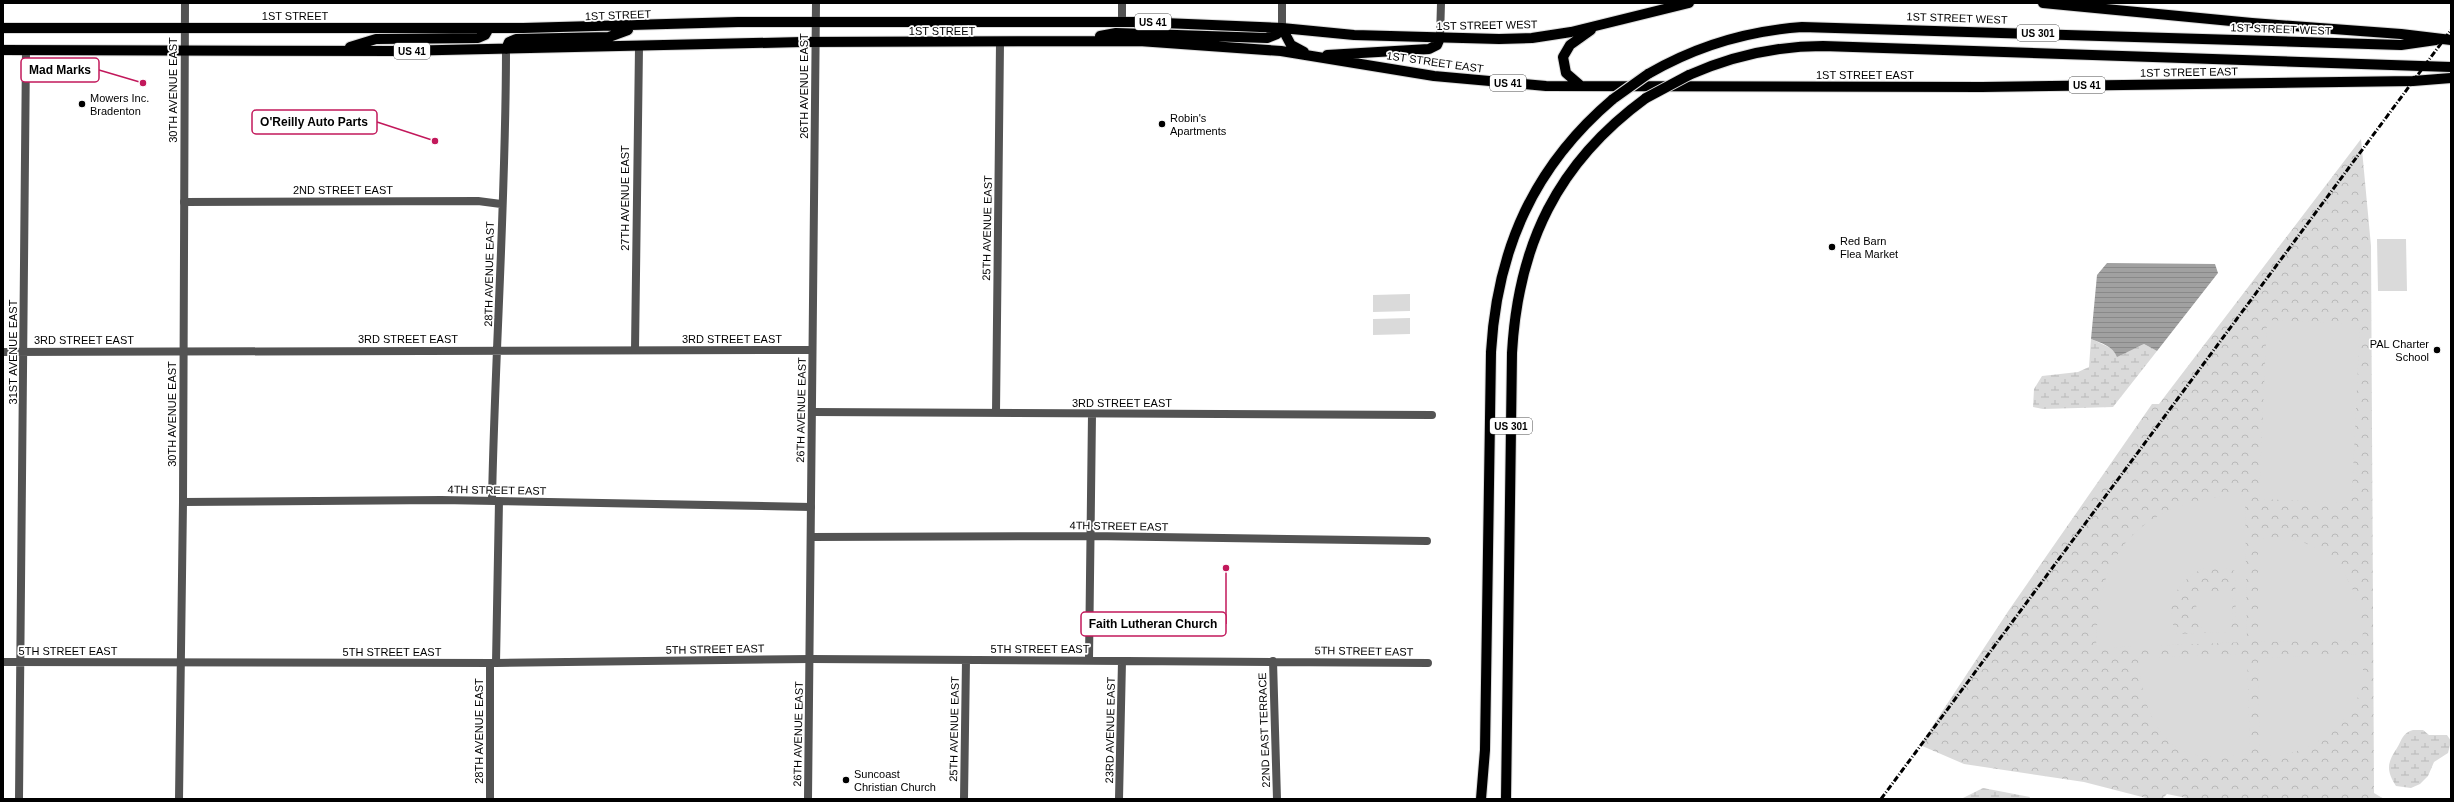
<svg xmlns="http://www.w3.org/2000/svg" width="2454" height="802" font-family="Arial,sans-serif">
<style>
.wetland{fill:url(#wetland-marsh)}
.park{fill:url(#park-crowns)}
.pitch{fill:#dadada;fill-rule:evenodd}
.water{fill:url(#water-rules)}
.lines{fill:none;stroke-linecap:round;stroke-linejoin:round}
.primary-casing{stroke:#dbdbdb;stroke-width:12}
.minor{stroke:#535353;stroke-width:8}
.tertiary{stroke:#535353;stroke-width:8}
.primary{stroke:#000;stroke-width:10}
.rail{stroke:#000;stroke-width:3;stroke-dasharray:6 2 1 2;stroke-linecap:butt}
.primary-bridge-casing{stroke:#dbdbdb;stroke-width:12;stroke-linecap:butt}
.primary-bridge{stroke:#000;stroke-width:10}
.poi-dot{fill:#000;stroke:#fff;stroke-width:1.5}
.labels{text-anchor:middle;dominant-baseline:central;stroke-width:3.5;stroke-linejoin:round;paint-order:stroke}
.shield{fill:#fff;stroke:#4c4c4c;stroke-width:1}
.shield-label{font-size:10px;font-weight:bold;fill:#000}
.street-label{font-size:11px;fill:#000;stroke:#fff}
.poi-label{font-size:11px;fill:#000;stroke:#fff;text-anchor:start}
.leader{fill:none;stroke:#c2185b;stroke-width:1.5}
.callout-dot{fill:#c2185b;stroke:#fff;stroke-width:1.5}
.callout{fill:#fff;stroke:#c2185b;stroke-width:1.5}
.callout-label{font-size:12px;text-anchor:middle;font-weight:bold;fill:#000}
</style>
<defs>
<pattern id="wetland-marsh" width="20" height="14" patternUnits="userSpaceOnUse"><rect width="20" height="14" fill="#dadada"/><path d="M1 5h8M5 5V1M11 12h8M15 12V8" fill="none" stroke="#b9b9b9"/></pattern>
<pattern id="park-crowns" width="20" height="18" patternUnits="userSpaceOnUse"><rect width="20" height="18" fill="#dadada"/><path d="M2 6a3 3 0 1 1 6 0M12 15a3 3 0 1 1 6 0" fill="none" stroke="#b9b9b9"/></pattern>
<pattern id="water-rules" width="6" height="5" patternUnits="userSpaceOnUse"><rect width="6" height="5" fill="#a1a1a1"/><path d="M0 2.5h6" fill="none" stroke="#898989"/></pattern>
</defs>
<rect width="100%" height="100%" fill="#fff"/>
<path class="wetland" d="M2091,339C2115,349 2119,357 2144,344L2157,351L2113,407L2043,409L2033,407L2034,389L2042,376L2078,372L2089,367Z
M2413,730H2423L2429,735H2447L2451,741L2448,753L2434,762L2428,776L2420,784L2411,788L2396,786C2386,770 2387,763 2397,748C2402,740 2402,733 2413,730Z
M1983,788L2030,797L2029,799H1961Z"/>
<path class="park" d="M2361,139L2371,246L2374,793L2384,799H2191L2167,794L2162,799H2150L2084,782L1964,764L1920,745L2009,610L2152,404H2159Z"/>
<path class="pitch" d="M2377,239H2406L2407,291H2378Z
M1410,294V311L1373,312V295Z
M1410,318V334L1373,335V319Z
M2267,320L2360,324L2352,495H2347V503L2259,499Z
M2245,494L2247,642L2096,648C2097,623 2098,597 2108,573C2132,514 2187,498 2245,494ZM2204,568H2226L2235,571L2236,622L2240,629L2236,635L2227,632L2177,634C2162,605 2177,581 2204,568Z
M2258,538C2271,539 2285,538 2298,541C2343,552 2363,598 2363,640L2258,642Z
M2203,593H2228L2232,597L2233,622L2228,628L2202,629L2197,622L2196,601L2200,600Z
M2247,654L2250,754C2230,756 2205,760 2186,752C2150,738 2141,691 2138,658Z
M2363,654C2363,667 2364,681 2359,694C2350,722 2320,745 2291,753C2282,755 2270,755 2260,756L2258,658Z"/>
<path class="water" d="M2107,263L2215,264L2218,273L2157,351L2144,344L2117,357C2113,346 2101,343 2091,339L2097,275Z"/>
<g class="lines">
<defs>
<path id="primary" d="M2043,3L2252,23L2401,34L2451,40
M3,28H523L738,22H1140L1282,28L1354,35L1499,39L1532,38L1571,32L1689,3
M1282,28L1291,45L1304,52
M1100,36L1116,33L1267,38L1277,34L1282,28
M350,47L376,39L478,38L485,35L489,28
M506,49L509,42L516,39L609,37L628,30
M3,50L397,51L802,42L1139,41L1281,51L1434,76L1546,86L1982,87L2413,81L2451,78
M1327,55L1429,49L1437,45L1440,38
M1648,74C1696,46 1746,31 1802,27L2401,45L2436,40
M1689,75C1732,56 1776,46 1823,46L2451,67
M1581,86L1566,73L1563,57L1570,45L1591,30
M1481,799L1485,750L1491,352C1497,249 1534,166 1613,99
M1506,799L1512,353C1518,245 1557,163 1646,98"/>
</defs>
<use href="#primary" class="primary-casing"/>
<path class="minor" d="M1122,22V3
M1282,28V3
M1440,38L1441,3
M184,202L478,201L501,204
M635,350L639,47
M3,352L812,350
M812,412L1432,415
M996,413L1000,43
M492,500C495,350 506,200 506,49
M183,502L441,500L811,507
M811,537L1091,536L1427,541
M1089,660L1092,414
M1273,661L1277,799
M3,662L496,663L811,659L1428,663
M490,663V799
M496,663L499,501
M19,799L26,50
M964,799L966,660
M1119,799L1122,661"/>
<path class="tertiary" d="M179,799L183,502L185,3
M808,799L816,3"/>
<use href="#primary" class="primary"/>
<path class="rail" d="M1881,799L2451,30"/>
<defs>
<path id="primary-bridge" d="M1646,98L1689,75
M1613,99L1648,74"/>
</defs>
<use href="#primary-bridge" class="primary-bridge-casing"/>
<use href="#primary-bridge" class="primary-bridge"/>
</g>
<g class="poi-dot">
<circle cx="82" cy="104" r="4"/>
<circle cx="1162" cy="124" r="4"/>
<circle cx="1832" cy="247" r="4"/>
<circle cx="2437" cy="350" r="4"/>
<circle cx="846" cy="780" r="4"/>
</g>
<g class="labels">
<g class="shield">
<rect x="1135" y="14" width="36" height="16" rx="3"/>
<rect x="2017" y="25" width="42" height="16" rx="3"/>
<rect x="394" y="43" width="36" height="16" rx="3"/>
<rect x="1490" y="75" width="36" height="16" rx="3"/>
<rect x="2069" y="77" width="36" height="16" rx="3"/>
<rect x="1490" y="418" width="42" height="16" rx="3"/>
</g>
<g class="shield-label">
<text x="1153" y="22">US 41</text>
<text x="2038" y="33">US 301</text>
<text x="412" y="51">US 41</text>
<text x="1508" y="83">US 41</text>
<text x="2087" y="85">US 41</text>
<text x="1511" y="426">US 301</text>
</g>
<g class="street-label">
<text transform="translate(618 15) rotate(-2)">1ST STREET</text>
<text x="295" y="16">1ST STREET</text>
<text transform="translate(1957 18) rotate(2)">1ST STREET WEST</text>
<text transform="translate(1487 25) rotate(-1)">1ST STREET WEST</text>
<text transform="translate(2281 29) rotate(2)">1ST STREET WEST</text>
<text x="942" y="31">1ST STREET</text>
<text transform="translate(1435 62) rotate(8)">1ST STREET EAST</text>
<text transform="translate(2189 72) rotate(-1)">1ST STREET EAST</text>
<text x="1865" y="75">1ST STREET EAST</text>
<text transform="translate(804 86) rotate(-90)">26TH AVENUE EAST</text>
<text transform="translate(173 90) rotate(-90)">30TH AVENUE EAST</text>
<text x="343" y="190">2ND STREET EAST</text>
<text transform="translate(625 198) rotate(-90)">27TH AVENUE EAST</text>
<text transform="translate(987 228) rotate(-89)">25TH AVENUE EAST</text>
<text transform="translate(489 274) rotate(-89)">28TH AVENUE EAST</text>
<text x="408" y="339">3RD STREET EAST</text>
<text x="732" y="339">3RD STREET EAST</text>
<text x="84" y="340">3RD STREET EAST</text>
<text transform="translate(13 352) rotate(-90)">31ST AVENUE EAST</text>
<text x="1122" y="403">3RD STREET EAST</text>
<text transform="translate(801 410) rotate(-89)">26TH AVENUE EAST</text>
<text transform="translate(172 414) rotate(-90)">30TH AVENUE EAST</text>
<text transform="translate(497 490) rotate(1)">4TH STREET EAST</text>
<text transform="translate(1119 526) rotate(1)">4TH STREET EAST</text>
<text transform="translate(715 649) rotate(-1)">5TH STREET EAST</text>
<text x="1040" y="649">5TH STREET EAST</text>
<text x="68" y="651">5TH STREET EAST</text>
<text transform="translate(1364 651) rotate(1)">5TH STREET EAST</text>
<text x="392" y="652">5TH STREET EAST</text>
<text transform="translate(954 729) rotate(-89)">25TH AVENUE EAST</text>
<text transform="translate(1110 730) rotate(-89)">23RD AVENUE EAST</text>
<text transform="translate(1264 730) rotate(-92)">22ND EAST TERRACE</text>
<text transform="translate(479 731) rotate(-90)">28TH AVENUE EAST</text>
<text transform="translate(798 734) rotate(-89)">26TH AVENUE EAST</text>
</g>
<g class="poi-label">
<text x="90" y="98">Mowers Inc.<tspan x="90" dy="13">Bradenton</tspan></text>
<text x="1170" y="118">Robin's<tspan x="1170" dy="13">Apartments</tspan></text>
<text x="1840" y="241">Red Barn<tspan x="1840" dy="13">Flea Market</tspan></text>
<text x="2429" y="344" text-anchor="end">PAL Charter<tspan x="2429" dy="13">School</tspan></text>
<text x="854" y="774">Suncoast<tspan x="854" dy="13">Christian Church</tspan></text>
</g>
</g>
<path class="leader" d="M143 83L99 70M435 141L377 122M1226 568L1226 624"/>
<g class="callout-dot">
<circle cx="143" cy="83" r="4"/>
<circle cx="435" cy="141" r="4"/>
<circle cx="1226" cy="568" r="4"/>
</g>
<g class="callout">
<rect x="21" y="58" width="78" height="24" rx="4"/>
<rect x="252" y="110" width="125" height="24" rx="4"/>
<rect x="1081" y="612" width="145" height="24" rx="4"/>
</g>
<g class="callout-label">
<text x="60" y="74">Mad Marks</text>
<text x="314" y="126">O'Reilly Auto Parts</text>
<text x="1153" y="628">Faith Lutheran Church</text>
</g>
<rect width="2454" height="802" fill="none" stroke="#000000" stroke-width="8"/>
</svg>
